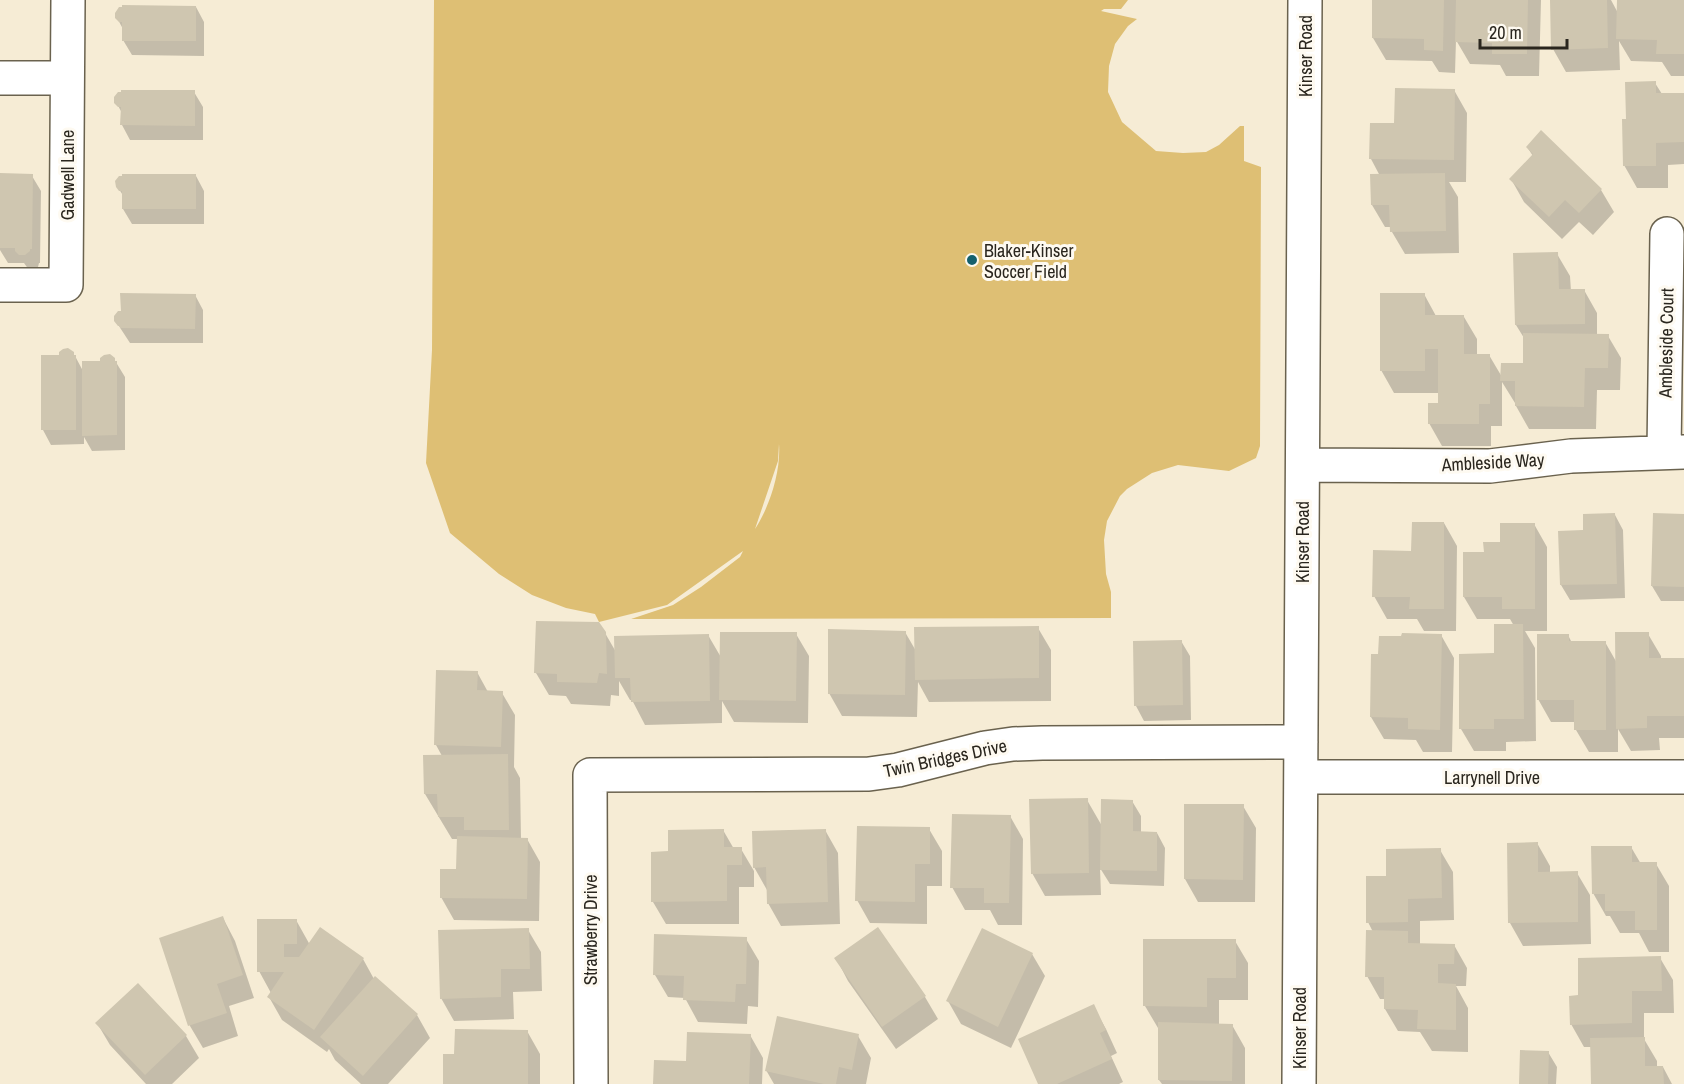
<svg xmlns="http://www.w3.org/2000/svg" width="1684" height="1084" font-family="'Archivo Narrow',sans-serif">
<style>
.green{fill:#debf74;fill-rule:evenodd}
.shadow{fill:#0003}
.building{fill:#cfc6b0}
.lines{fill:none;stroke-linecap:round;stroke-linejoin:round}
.minor-casing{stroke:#6a624e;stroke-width:36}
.minor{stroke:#fff;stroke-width:33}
.poi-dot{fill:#14606d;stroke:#fefaf1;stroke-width:2}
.labels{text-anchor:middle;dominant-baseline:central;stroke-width:6;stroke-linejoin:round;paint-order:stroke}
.street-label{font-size:18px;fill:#2a261e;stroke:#fefaf1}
.poi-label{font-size:18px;fill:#2a261e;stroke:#fefaf1;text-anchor:start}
</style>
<rect width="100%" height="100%" fill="#f6ecd5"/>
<path class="green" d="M434,0H1128L1121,9H1104L1101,11L1137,19L1128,26L1115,44L1109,66L1108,92L1122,122L1156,151L1183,153L1206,152L1219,145L1240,126H1244V161L1261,167L1260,446L1256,458L1229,471L1178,465L1152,473L1127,489L1120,496L1107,521L1104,540L1106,574L1111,592V618L631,619L673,605L701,587L740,557L743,551L667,605L599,622L595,614L566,608L532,595L499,574L450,533L426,463L432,350ZM779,444C781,471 770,506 755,529L778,461Z"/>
<path class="shadow" d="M1374,0H1541L1539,76H1506L1500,65L1470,64L1456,40L1455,73L1439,72L1432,61L1386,60L1373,38Z
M1552,0H1611L1618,13V0H1684V76H1671L1662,62L1631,61L1619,41L1620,70L1566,72L1553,49Z
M196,7L204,22V56L132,55L123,40V29L117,18Z
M1655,83L1662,94H1684V164L1668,165V188H1637L1624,165L1627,121Z
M1454,90L1467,113L1466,182H1449L1458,197L1459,253L1405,254L1392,232L1391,227H1385L1372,205L1380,176L1371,159L1396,125Z
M194,92L203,107V140H130L122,125V113L116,102Z
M1527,147L1601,190L1614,212L1593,235L1579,222L1562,239L1524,202L1511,179L1533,156Z
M0,175L32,176L41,191L40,263H39L38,267L33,270H29L24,263H8L0,250Z
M196,176L204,191V224H132L123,209L124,197L117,186Z
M1557,254L1570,276L1571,291L1584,290L1597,313V336H1608L1621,358L1620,390H1597L1596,429H1529L1516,406V403H1515L1502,382V426H1491V446H1442L1429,423L1439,404V393H1394L1381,370L1424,294L1436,316L1464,317L1477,339V355H1489L1502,377L1524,364V338L1516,325Z
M195,295L203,310V343H130L115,320Z
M75,356L83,371L101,363L114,359L125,377V450L92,451L84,437V444L51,445L43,430Z
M1615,515L1623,530L1625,598L1570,600L1561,585L1585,532Z
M1684,516V601H1661L1652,586Z
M1444,523L1457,546L1456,631H1424L1417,619H1387L1374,596L1413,552Z
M1534,524L1547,547V631H1525L1535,648L1536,741L1506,742V751H1474L1461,729L1496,655L1514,626L1510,619H1477L1464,597L1485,553Z
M1038,628L1051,650V701L929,702L918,682L917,717L842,716L829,693L905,632L916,651Z
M605,633L616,652L708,635L722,659L796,634L809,656L808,723L734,722L722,701V723L645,725L632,700H630L619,681V696L611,695L610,706L571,704L566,696L549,695L536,673Z
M1648,634L1661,656V659H1684V738H1659L1660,750L1631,751L1618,729V752H1589L1576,730V722H1551L1538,699L1568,635L1572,643L1605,642L1617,663Z
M1441,635L1454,658L1452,752H1423L1416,740L1384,739L1371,717L1380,656Z
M1181,641L1190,656L1191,720L1144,721L1136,706Z
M477,672L488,692L502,693L515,715L514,767L520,778L521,839H527L540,862L539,921L454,920L441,897L458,871V839H452L425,794L442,756L436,745Z
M1087,800L1102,826L1132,801L1141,816V833H1157L1165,848L1164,886L1110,884L1100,868L1101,895L1045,896L1032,873Z
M1243,806L1256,828L1255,902H1198L1185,879Z
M1010,816L1023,839L1022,925H998L990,910H965L952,887Z
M929,829L942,851V886H927V924L870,923L857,900Z
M723,830L734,849H741L754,871V887H739V924H666L653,902L670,853Z
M825,830L838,853L840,924L781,926L768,903L767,890L754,867Z
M1537,843L1550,866V873H1577L1590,895L1591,944L1523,946L1510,923L1508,844Z
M1631,847L1641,864H1656L1669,886V952H1649L1639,933H1620L1610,916H1606L1593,893Z
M1440,850L1453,872L1454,920L1420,921V945H1454L1467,968L1466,986H1456L1468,1008V1052L1432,1051L1420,1032L1398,1031L1385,1009V999H1380L1367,976L1373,932L1368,922L1387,878Z
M223,918L235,941L254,998L229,1006L238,1036L203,1048L190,1026L161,939Z
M296,920L310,945L363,959L374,979L417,1015L430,1038L388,1084H361L335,1060L329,1049L327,1052L282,1020L269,997L271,993L259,971Z
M528,930L541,952L542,991L513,992L514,1019L454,1021L441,998Z
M746,939L759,961L758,1007L748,1006L747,1024L698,1022L685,998L668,997L655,975Z
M1235,941L1248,963V1000H1219V1025H1232L1245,1048V1084H1162L1159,1080L1160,1028H1158L1145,1006Z
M1032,954L1045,976L1011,1048L961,1024L948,1001Z
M836,958L925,997L938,1019L896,1049L848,981Z
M1660,958L1673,980L1674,1013H1644V1039L1657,1061V1067H1663L1672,1084H1592L1591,1047H1584L1571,1024L1580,997Z
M1093,1006L1106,1029L1117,1053L1111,1056L1123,1082L1119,1084H1040Z
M97,1023L186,1036L199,1058L172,1084H146L110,1045Z
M527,1031L540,1054V1084H444L456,1056Z
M750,1035L763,1058L762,1084H655Z
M858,1036L871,1058L866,1084H774L766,1070Z
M1548,1052L1557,1067L1556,1084H1521Z"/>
<path class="building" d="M1372,0H1444L1443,51L1424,50V39L1372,38Z
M1456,0H1528L1527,54H1492V43L1455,42Z
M1550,0H1607L1608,48L1551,50Z
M1617,0H1684V54H1656L1657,40L1616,39Z
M122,5L196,6V41H122V22H119L115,18V13L119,7H122Z
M1656,81V93H1684V142L1656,143V166H1623L1622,119H1626L1625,82Z
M1395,88L1455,89L1454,160L1369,159L1370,123H1394Z
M121,90H195V126L120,125L121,107H118L114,103V97L118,92H121Z
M1541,130L1602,189L1579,213L1565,200L1549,217L1509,179L1533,154L1526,147Z
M0,173L33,174L32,249H30V251L25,255H19L15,251V248H0Z
M1445,173L1446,231L1390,232L1389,205H1371L1370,174Z
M122,174H196V209H122V191H119L116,187L115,181L119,176H122Z
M1558,252L1559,289H1585V324L1515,325L1513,253Z
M120,293L196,294L195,329L120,328V326H118L114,321V316L118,311H121Z
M1380,293H1425V315H1464V354H1490V404H1479V424H1428V403H1438V349H1425V371H1380Z
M1523,333L1609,334L1608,368H1585L1584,407L1515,406V381H1500L1501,363H1523Z
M68,348L74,352V355H76V430H41V355H59V352L63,349Z
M110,354L115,358V361H117V435L82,436V361H100V358L104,355Z
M1615,513L1617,584L1560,585L1558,531L1583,530V514Z
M1653,513L1684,514V587L1651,586Z
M1412,522H1444V609H1409L1410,597H1372L1373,550L1411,551Z
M1500,523H1535V609H1502V597H1463V552H1484L1483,542H1500Z
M536,621L599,622L606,632L607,674L599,673L597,683L557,682V674L534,673Z
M1494,624H1523L1524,719H1494V729H1459V654L1494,653Z
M1039,626V678L915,680L914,627Z
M828,629L906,631L905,695L828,694Z
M720,632H797L796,701L719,700Z
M1615,632H1649V658H1684V716H1647V728L1616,729Z
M1402,633L1442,634L1440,730L1408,729V718L1370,717L1371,654H1378L1379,636H1401Z
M709,634L710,701L631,702L630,678H615L614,636Z
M1537,634H1569V641H1606V730H1574V700H1537Z
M1182,640L1183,705L1134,706L1133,641Z
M436,670L478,671L477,690L503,691L501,747L434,745Z
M508,754L509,830H464V817H438L437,794H424L423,755Z
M1088,798L1089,873L1031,874L1029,799Z
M1101,799L1133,800V831L1157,832V871L1100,870Z
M1184,804H1244L1243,880L1184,879Z
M952,814L1011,815L1009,903H984V888H950Z
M857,826L930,827V864H915V902L855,901Z
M724,829V847H742V865H727V901L651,902V852L668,851V830Z
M826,829L828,902L767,904L766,867L753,868L752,831Z
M457,836L528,838L527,899L440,898V869H456Z
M1538,842V872L1578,871V922L1508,923L1507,843Z
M1591,846H1632V862H1657V930H1635V911H1605V894H1592Z
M1441,848L1442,898L1408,899V922L1366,923V876H1386V849Z
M223,916L243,975L217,984L227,1013L188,1026L159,938Z
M257,919H297V944H284V957H299L320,927L364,958L314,1030L267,997L284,972H257Z
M878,927L926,996L882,1027L834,958Z
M529,928L530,969H501V997L440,999L438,930Z
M982,928L1033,953L998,1027L946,1001Z
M1366,930L1408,931V943L1455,944L1454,964H1438V983L1456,984V1030L1417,1029L1418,1010L1384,1009V977H1365Z
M654,934L747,937L746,984H736L735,1002L683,1000L684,976L653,975Z
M1143,939H1236V978H1207V1007L1143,1006Z
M1661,956L1662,991H1632V1023L1570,1025L1569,996L1578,995V958Z
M375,976L418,1014L363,1076L320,1037Z
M138,983L187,1035L145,1075L95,1023Z
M1094,1004L1106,1030L1100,1033L1112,1059L1057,1084H1038L1018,1039Z
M777,1016L859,1034L852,1070L839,1067L836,1084H824L765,1071Z
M1158,1022L1233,1024L1232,1081L1158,1080Z
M455,1029L528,1030V1084H443V1054H454Z
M687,1032L751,1034L749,1084H653L654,1060L686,1061Z
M1645,1037V1066H1663L1664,1084H1591L1590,1038Z
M1520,1050L1549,1051L1548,1084H1519Z"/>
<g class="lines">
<defs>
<path id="minor" d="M0,78H67
M0,285H66L68,0
M1664,452L1667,234
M1303,465L1490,466L1571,456L1684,452
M1301,777H1684
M591,1084L590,775L869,774L898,770L985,748L1013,744L1042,743L1301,742
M1299,1084L1305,0"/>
</defs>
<use href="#minor" class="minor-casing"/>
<use href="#minor" class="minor"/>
</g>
<circle class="poi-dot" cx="972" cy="260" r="6"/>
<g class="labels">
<g class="street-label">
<text transform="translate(1305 56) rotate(-90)">Kinser Road</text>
<text transform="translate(67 175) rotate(-90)">Gadwell Lane</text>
<text transform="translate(1666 343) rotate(-89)">Ambleside Court</text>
<text transform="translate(1493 462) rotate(-3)">Ambleside Way</text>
<text transform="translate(1302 542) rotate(-90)">Kinser Road</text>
<text transform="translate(945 758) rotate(-12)">Twin Bridges Drive</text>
<text x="1492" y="777">Larrynell Drive</text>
<text transform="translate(590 930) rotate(-90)">Strawberry Drive</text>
<text transform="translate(1299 1028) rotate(-90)">Kinser Road</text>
</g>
<g class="poi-label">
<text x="984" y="250">Blaker-Kinser<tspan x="984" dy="21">Soccer Field</tspan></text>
</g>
</g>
<path d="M1480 39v9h87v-9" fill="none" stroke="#2a261e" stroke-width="3"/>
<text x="1489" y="39" font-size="18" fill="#2a261e" stroke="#fefaf1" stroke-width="4.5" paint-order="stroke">20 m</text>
</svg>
